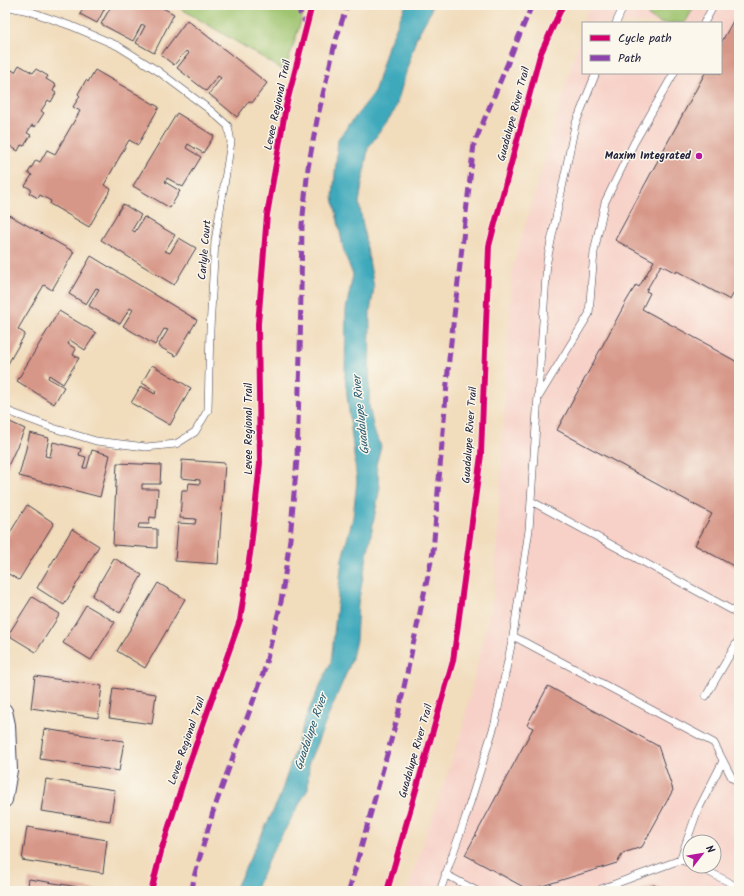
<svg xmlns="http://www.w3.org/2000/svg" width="744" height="896" font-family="Kalam,sans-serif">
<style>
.built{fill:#f7d1c8;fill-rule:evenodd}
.green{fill:#9fc46f;stroke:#607355}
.water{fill:#3ca9bb;stroke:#2f667b}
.building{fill:#d79788}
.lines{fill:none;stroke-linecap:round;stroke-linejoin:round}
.service-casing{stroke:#413e4e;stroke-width:8}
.minor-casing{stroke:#413e4e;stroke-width:16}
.service{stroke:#fff;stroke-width:7}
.minor{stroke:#fff;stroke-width:14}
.quiet{stroke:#8e44ad;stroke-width:5;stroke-dasharray:10 5;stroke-linecap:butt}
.cycleway-casing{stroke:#fbf7ec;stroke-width:8}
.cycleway{stroke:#d6006c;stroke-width:6}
.poi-dot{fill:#b5179e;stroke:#fbf7ec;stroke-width:1.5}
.labels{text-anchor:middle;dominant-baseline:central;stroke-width:3;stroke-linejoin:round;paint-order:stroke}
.street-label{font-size:11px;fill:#22223b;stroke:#fbf7ec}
.poi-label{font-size:11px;font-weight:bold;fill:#22223b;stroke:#fbf7ec;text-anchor:end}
.water-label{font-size:12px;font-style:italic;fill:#2e5f75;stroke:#fbf7ec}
</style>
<rect width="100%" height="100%" fill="#fbf7ec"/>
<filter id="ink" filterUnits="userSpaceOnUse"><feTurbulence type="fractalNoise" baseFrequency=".025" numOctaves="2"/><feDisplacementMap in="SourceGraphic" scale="8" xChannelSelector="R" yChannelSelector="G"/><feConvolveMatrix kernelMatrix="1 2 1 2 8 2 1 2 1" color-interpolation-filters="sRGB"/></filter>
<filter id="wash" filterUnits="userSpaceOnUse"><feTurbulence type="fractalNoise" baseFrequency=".012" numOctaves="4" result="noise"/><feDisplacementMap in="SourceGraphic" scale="16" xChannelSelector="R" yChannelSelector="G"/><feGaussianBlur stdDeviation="0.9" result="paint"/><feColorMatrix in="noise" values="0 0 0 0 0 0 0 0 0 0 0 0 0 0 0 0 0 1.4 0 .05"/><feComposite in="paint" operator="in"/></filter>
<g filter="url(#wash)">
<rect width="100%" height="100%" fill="#f1dcbb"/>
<path class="built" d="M589,5H739V891H407L461,733L494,594L512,270L583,27V73H721V23H584ZM690,842H714V866H690Z"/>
<path class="green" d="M175,5H306L285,71Z
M654,5H695L685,23H660L648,16Z"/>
<path class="water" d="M406,5H432L430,13L416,38L395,110L368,148L359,203L374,288L370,312L369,405L374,431L381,446L376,465L380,487L358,604L356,640L351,662L309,762L308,789L269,858L255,891H235L238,883L279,799L307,714L331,662L342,559L353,517L357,481L345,377L346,309L353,275L344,252L333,197L338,139L374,93L388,46Z"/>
<g id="blocks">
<path class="building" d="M85,5H157L174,14L154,53L136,43L145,26L142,24L133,41L101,24L110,8L106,6L97,23L80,14Z
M739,10V283L730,300L677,271L676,273L661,265L646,291L650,293L642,309L712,347V348L739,363V569L695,545L712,514L557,430L627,300L636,285L639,287L654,261L615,240L705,73H721V43Z
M187,20L267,83L252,103L249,101L237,117L209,94L221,78L218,76L206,91L177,68L189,53L186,51L174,65L161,55Z
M19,65L33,73L36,69L48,76L46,79L56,85L53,91L56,93L51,102L48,100L41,111L44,113L35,127L32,125L27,133L31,135L24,146L21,145L18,151L5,143V66L15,72Z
M95,70L159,107L138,145L129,140L104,185L111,189L89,227L50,204L51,201L40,195L38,198L29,193L31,189L25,186L32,175L28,173L36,160L40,162L47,150L55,154L80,111L73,107L80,96L78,94L86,80L88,82Z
M177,113L214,136L203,153L188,144L186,148L201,157L183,187L167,178L165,182L180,191L170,208L133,186Z
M123,204L141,215L132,230L135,232L144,217L175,235L165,251L170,253L179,238L196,248L174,285L101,240Z
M9,215L74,252L52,290L44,285L18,329L25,334L5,369V222Z
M91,256L197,320L176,356L158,346L168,330L164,329L155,345L123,326L133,310L130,308L120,324L89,306L99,289L96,288L86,304L69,294Z
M59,311L96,333L85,350L70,340L68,344L76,349L73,355L79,358L63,384L49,375L48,378L64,387L54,404L17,381Z
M152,365L191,388L170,425L131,403L141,386L155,394L156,391L142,383Z
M8,421L25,429L7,468L5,467V428Z
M30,433L49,438L45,456L50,457L53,442L81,449L79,455L86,457L83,468H87L92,450L110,455L100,497L19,476Z
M182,460L225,463L218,564L175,561L178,523L195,524L196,519L180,518L182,490H188L189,483L200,484V480L181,478Z
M117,463L161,465L160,484H142V489H158L156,518L150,517L149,524H139L138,528L157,529V548L113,545Z
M27,505L54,523L19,580L5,572V541Z
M72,529L99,546L64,605L37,588Z
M114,558L142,575L120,613L92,596Z
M158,583L185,599L145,668L117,651Z
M32,597L60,614L36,652L8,635Z
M86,605L115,622L91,660L63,643Z
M35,676L102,686L98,718L31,708Z
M548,686L658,746L673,790L642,847L623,853L617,863L529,890L465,855L533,728L527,725Z
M113,688L156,694L152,724L109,718Z
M44,729L124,741L119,771L40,759Z
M46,779L115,790L110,821L41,811Z
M27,827L107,840L103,873L22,860Z
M29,879L97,890V891H27Z
M654,885L665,891H637Z"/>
</g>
</g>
<g filter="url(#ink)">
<use href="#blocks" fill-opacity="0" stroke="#413e4e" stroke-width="1"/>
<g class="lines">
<defs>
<path id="service" d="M5,6L29,11L74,27L118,46L158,71L210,110L228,126L231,142L215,241L210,329L208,410L195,432L176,444L146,447L96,441L53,428L10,412L5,409
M616,23L624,5
M704,23L714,5
M538,398L589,314L594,252L605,202L634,143L674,73
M531,501L739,614
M513,636L714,743L732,778L739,782
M706,696L739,639
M680,860L697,812L723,761
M697,866L727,881L739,889
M445,874L477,891
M440,891L465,819L495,723L513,636L529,530L547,261L575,125L596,73
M599,891L601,889L680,860L690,863"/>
<path id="minor" d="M5,711L8,725L10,770L5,800"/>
</defs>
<use href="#service" class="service-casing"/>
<use href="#minor" class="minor-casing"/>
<use href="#service" class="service"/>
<use href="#minor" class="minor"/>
<path class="quiet" d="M302,5L300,13L307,25
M192,891L194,877L213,812L264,671L281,602L290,539L297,459L300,354L302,225L308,168L317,120L335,43L347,5
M349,891L398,715L433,552L449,359L474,144L532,5"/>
<defs>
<path id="cycleway" d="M151,891L162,848L188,767L240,620L251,547L260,463L258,324L267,215L286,106L312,5
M387,891L453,661L481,455L489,246L540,55L563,5"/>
</defs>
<use href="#cycleway" class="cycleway-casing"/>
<use href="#cycleway" class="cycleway"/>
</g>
</g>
<circle class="poi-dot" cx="699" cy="156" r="4"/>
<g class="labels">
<g class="street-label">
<text transform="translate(278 105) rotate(-78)">Levee Regional Trail</text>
<text transform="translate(514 114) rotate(-75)">Guadalupe River Trail</text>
<text transform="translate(205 250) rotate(-85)">Carlyle Court</text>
<text transform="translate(249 429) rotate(-90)">Levee Regional Trail</text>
<text transform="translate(470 435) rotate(-86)">Guadalupe River Trail</text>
<text transform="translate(187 741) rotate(-71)">Levee Regional Trail</text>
<text transform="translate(416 751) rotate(-74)">Guadalupe River Trail</text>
</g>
<g class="poi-label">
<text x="691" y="156">Maxim Integrated</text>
</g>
<g class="water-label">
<text transform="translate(361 415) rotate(-96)">Guadalupe River</text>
<text transform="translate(311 732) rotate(-71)">Guadalupe River</text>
</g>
</g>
<rect width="744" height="896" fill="none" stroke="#fbf7ec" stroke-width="20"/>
<rect x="582" y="22" width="140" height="52" fill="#fbf7ec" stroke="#a4a2a5"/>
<rect x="590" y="35" width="20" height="6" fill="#d6006c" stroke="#a4a2a5"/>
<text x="618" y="42" font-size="12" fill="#22223b">Cycle path</text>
<rect x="590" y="55" width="20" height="6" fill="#8e44ad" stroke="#a4a2a5"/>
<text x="618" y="62" font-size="12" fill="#22223b">Path</text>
<g transform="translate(702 854) rotate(59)"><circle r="19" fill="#fbf7ec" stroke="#a4a2a5"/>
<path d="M0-3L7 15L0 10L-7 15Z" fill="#b5179e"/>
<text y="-6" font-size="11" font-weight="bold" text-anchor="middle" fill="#22223b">N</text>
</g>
</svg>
